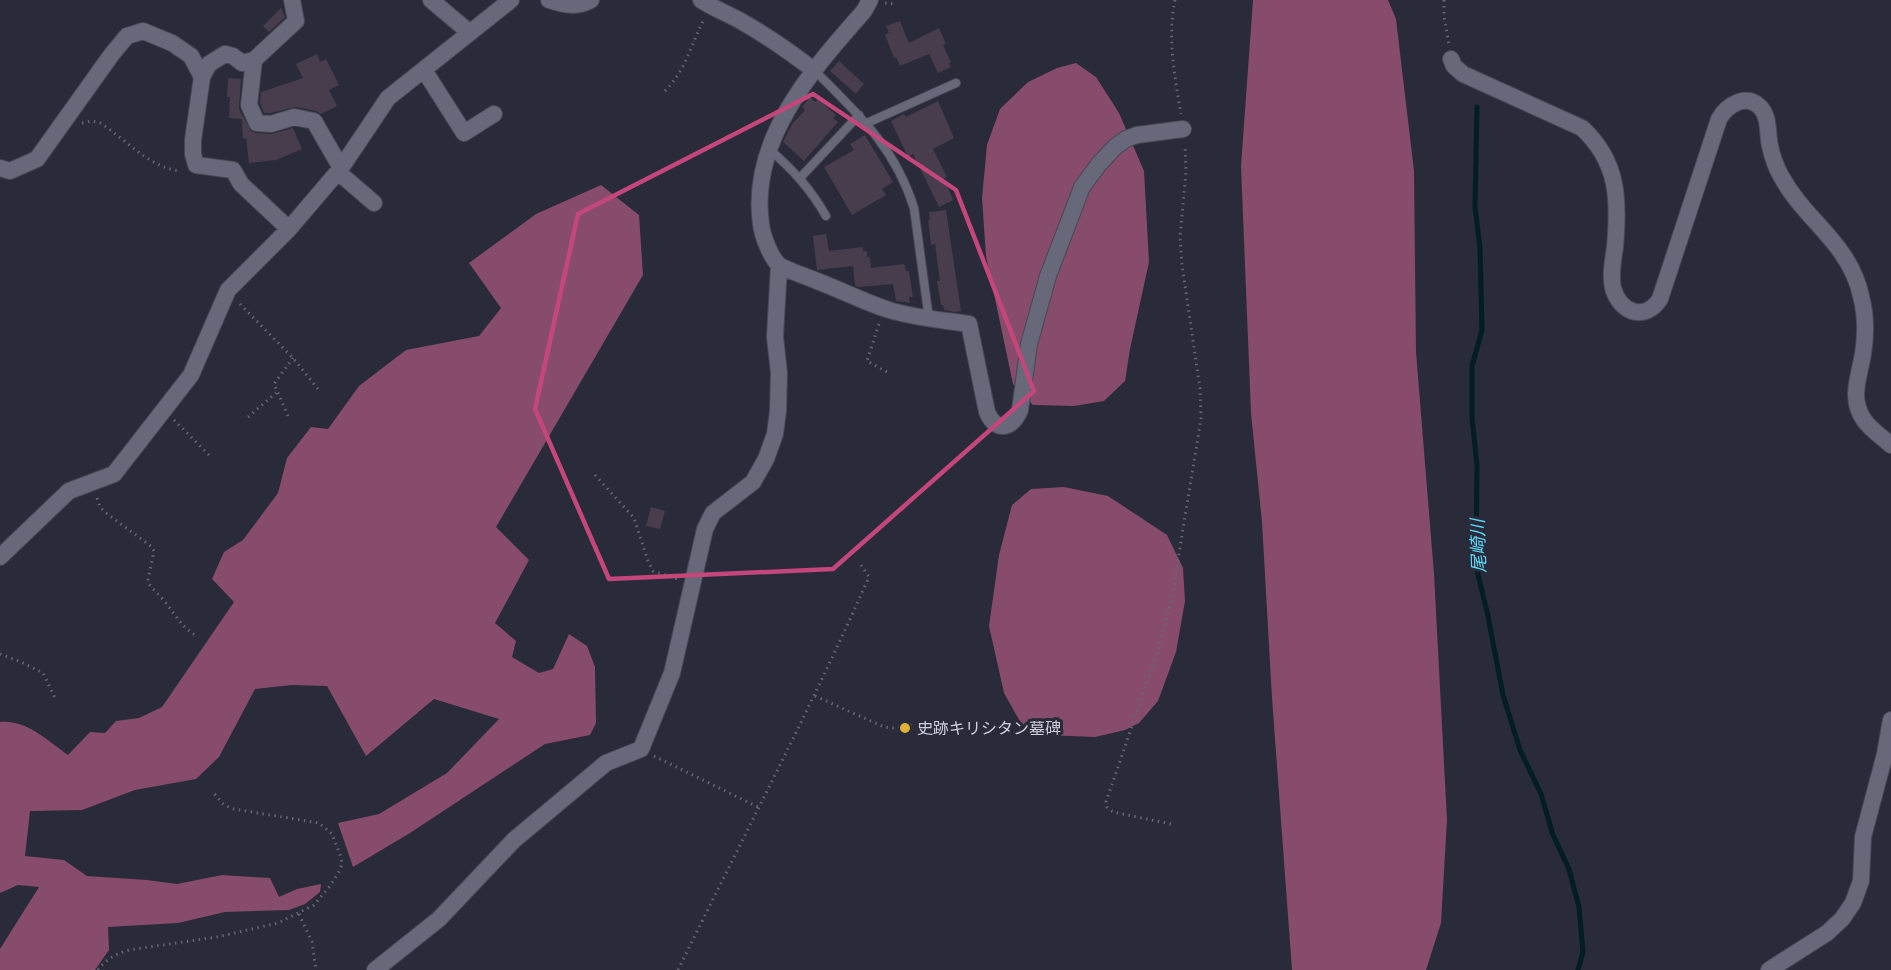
<svg xmlns="http://www.w3.org/2000/svg" width="1891" height="970" font-family="Inter,'Noto Sans JP',sans-serif">
<style>
.forest{fill:#874c6b}
.lines{fill:none;stroke-linecap:round;stroke-linejoin:round}
.stream{stroke:#021d24;stroke-width:5}
.building{fill:#473d4c}
.lane-casing{stroke:#474855;stroke-width:10}
.street-casing{stroke:#474855;stroke-width:18}
.path{stroke:#656674;stroke-width:3;stroke-dasharray:1.5 4.5;stroke-linecap:butt}
.lane{stroke:#67687a;stroke-width:8}
.street{stroke:#67687a;stroke-width:16}
.marked{fill:none;stroke:#c5467b;stroke-width:4.5;stroke-linejoin:round}
.poi-dot{fill:#deb133;stroke:#292a3a;stroke-width:2}
.labels{text-anchor:middle;dominant-baseline:central;stroke-width:6;stroke-linejoin:round;paint-order:stroke}
.poi-label{font-size:16px;fill:#cfd0db;stroke:#292a3a;text-anchor:start}
.water-label{font-size:18px;font-style:italic;fill:#5bdbf9;stroke:#292a3a}
</style>
<rect width="100%" height="100%" fill="#292a3a"/>
<path class="forest" d="M1253,0H1388L1396,19L1414,171L1416,352L1434,574L1447,820L1441,923L1426,970H1292L1272,698L1262,522L1251,413L1241,166Z
M1076,63L1096,77L1119,113L1144,171L1149,262L1130,349L1125,381L1104,401L1074,406L1033,405L1013,384L986,256L982,198L987,145L1000,109L1028,82L1057,68Z
M601,185L639,215L643,275L496,527L529,560L495,623L516,641L512,657L539,673L553,669L569,634L587,646L595,667L596,723L590,735L545,744L410,833L353,867L338,823L379,814L447,773L499,719L434,699L366,756L327,686L292,685L255,689L219,757L196,779L135,790L82,810L30,811L25,856L64,860L87,876L147,880L177,884L222,875L270,878L279,897L297,889L321,884L320,892L305,904L289,910L225,912L178,923L108,927L109,950L95,970H0V949L39,887L18,885L0,893V722C26,719 48,741 68,755L90,732L105,733L116,721L139,718L162,707L234,602L212,579L224,552L243,540L278,493L287,458L311,427L328,429L359,386L406,350L479,336L501,308L469,263L536,214Z
M1064,487L1108,496L1167,535L1183,568L1185,601L1176,652L1158,701L1139,723L1125,730L1095,737L1044,735L1022,725L1004,693L989,626L999,555L1012,505L1031,489Z"/>
<g class="lines">
<path class="stream" d="M1477,107L1475,207L1480,248L1482,330L1472,366V418L1477,465L1476,566L1488,616L1503,695L1520,750L1541,794L1553,835L1569,869L1579,907L1583,952L1578,970"/>
</g>
<path class="building" d="M281,8L285,17L269,32L263,26Z
M900,21L909,43L939,28L946,44L943,45L951,62L949,64L951,67L938,73L929,54L900,66L896,57L894,58L885,35L889,33L886,26Z
M317,54L320,62L326,59L339,85L329,90L337,106L321,114L316,111L296,107L270,113H264L260,103L261,92L303,78L296,64Z
M839,61L864,84L856,94L830,71Z
M228,78L241,79L239,109L251,131L256,133L271,134L293,128L302,149L276,160L249,163L246,138L243,139L242,119L229,118L230,97H227Z
M810,97L815,102L818,99L836,115L833,118L838,122L804,161L783,142L792,124L805,110L802,107Z
M938,101L954,138L933,149L947,177L944,178L953,200L939,207L913,154L908,157L891,121L904,114L906,117Z
M865,135L893,182L882,189L886,195L852,215L824,167L854,150L850,144Z
M946,210L961,311L955,312L944,310L943,305H941L937,281H940L935,244L931,245L928,220H930L929,212Z
M826,234L829,251L863,247V251H867V257H870L871,268L904,264L906,271H909L913,297H909L910,303L896,301L893,284L859,287L855,286L853,266L817,270L813,236Z
M651,507L665,511L660,529L646,526Z"/>
<g class="lines">
<defs>
<path id="lane" d="M815,71C858,114 895,147 914,208L929,319
M867,123L956,83
M769,149C793,170 810,188 826,216
M800,178L859,115"/>
<path id="street" d="M292,0L296,21L254,60L249,105L257,123L271,124L294,117L314,121L341,168
M431,0L469,32
M549,0C565,5 576,8 591,0
M701,0C713,8 726,13 739,20C766,35 790,52 815,71
M870,0L864,11C812,70 749,140 761,224C762,235 771,258 779,265C786,270 808,277 817,281C841,290 864,302 889,310C915,318 942,320 969,324L987,412C996,433 1012,429 1020,410L1029,344L1048,276L1082,187L1099,164L1115,147L1126,139L1137,135L1183,129
M1451,59L1454,66L1463,74L1582,128C1619,162 1619,201 1615,247C1613,261 1610,275 1613,288C1620,313 1645,322 1660,299L1719,119C1727,105 1746,93 1760,107C1770,117 1767,134 1770,146C1772,156 1776,167 1781,176C1805,221 1849,242 1861,296C1866,315 1866,335 1863,354C1859,378 1849,398 1864,420C1871,430 1882,437 1891,445
M424,70L464,133L494,114
M202,77L209,64L225,54L233,56L242,63L254,60
M0,168L10,171L37,159L112,54L127,36L143,31L172,43L191,56L202,77L193,140V154L196,165L233,170L241,184L289,229L341,168L388,98L511,0
M338,172L374,203
M0,557L69,491L114,474L191,375L228,290L289,229
M375,970L439,919L514,840L606,763L641,749L672,673L705,529L713,513L753,482L766,459L775,434L778,411L779,373L775,337L779,265
M1769,970L1827,933L1842,919L1853,903L1861,881L1863,837L1885,754L1891,720"/>
</defs>
<use href="#lane" class="lane-casing"/>
<use href="#street" class="street-casing"/>
<path class="path" d="M1175,0C1167,37 1175,78 1181,114
M1444,0V16L1449,45
M885,3L895,4
M665,91C686,70 691,44 704,19
M82,123L92,121L100,123C126,139 149,168 181,171
M240,304L293,358L318,389
M879,324L867,361L889,373
M288,416L274,384L293,358
M248,417L276,393
M174,420L209,455
M595,475L634,518L648,561L653,571L677,579
M97,498L100,507L106,513L152,547L154,551L148,580L149,584C155,592 163,598 168,606C180,621 181,626 198,637
M0,654L21,662L43,673L56,700
M815,696L884,727L894,728L915,724
M654,756L758,807
M1171,824L1113,812L1107,807L1106,802L1157,653L1171,602L1201,419L1200,388L1182,265L1180,237L1186,171L1185,145
M299,914L312,942L316,970
M98,970C106,959 116,954 129,950L217,937L278,923L314,905L330,886L340,870L342,864L341,857L332,834L319,823L234,809L224,805L212,791
M678,970C742,839 810,710 869,577L861,565"/>
<use href="#lane" class="lane"/>
<use href="#street" class="street"/>
</g>
<path class="marked" d="M813,94L956,190L1034,391L833,569L609,579L535,409L578,214Z"/>
<circle class="poi-dot" cx="905" cy="728" r="6"/>
<g class="labels">
<g class="poi-label">
<text x="917" y="728">史跡キリシタン墓碑</text>
</g>
<g class="water-label">
<text transform="translate(1478 546) rotate(-92)">尾崎川</text>
</g>
</g>
</svg>
